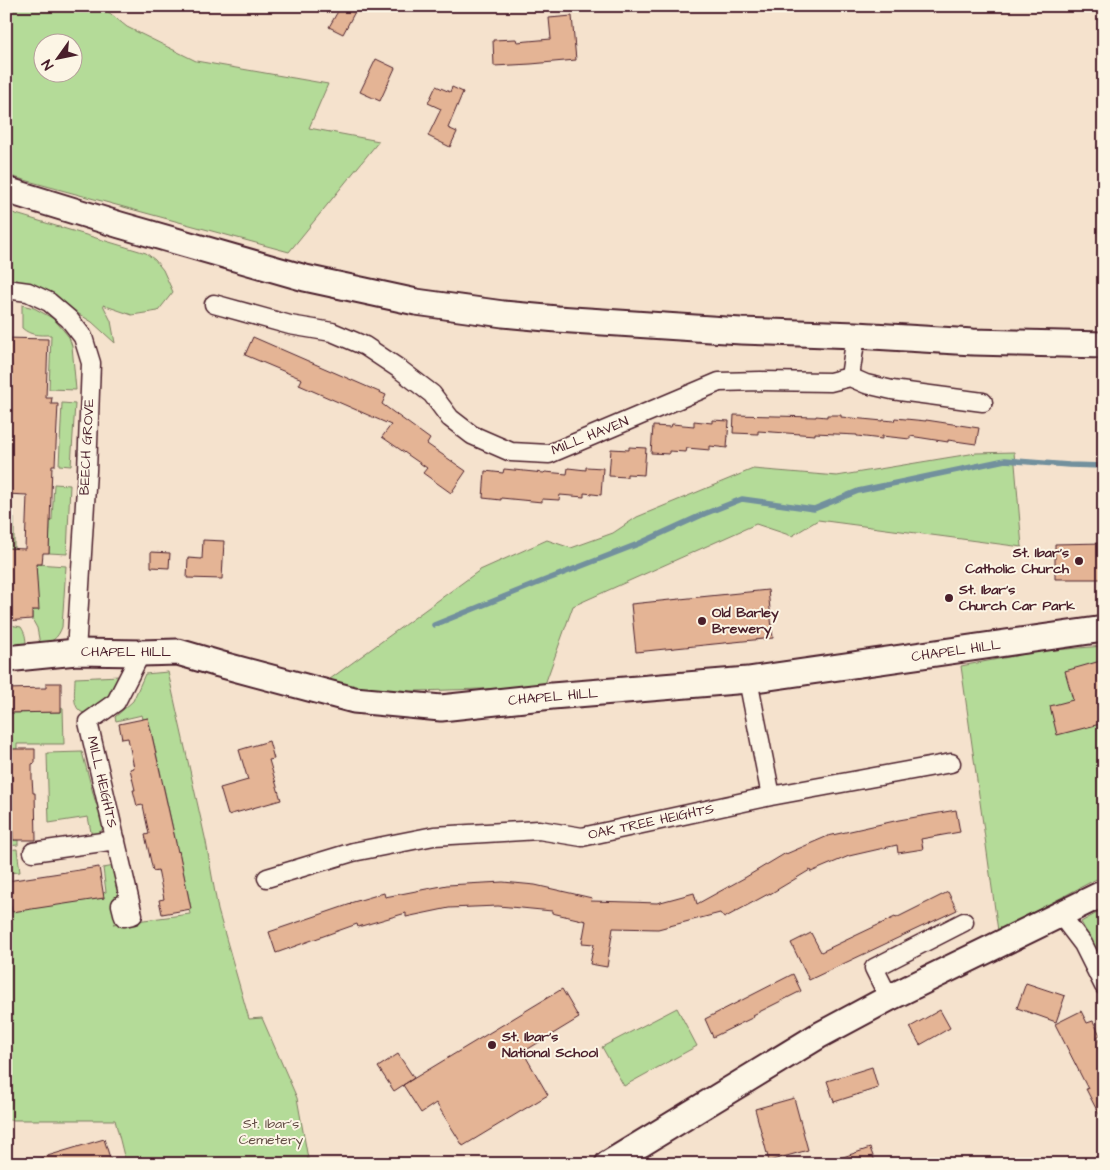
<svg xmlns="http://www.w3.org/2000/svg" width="1110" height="1170" font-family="'Architects Daughter',sans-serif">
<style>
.green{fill:#b4db98;stroke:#7f7d62;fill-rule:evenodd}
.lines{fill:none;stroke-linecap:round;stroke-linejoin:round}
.stream{stroke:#72909d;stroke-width:5.5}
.building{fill:#e4b495;stroke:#4a1f2b}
.street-casing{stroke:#4a1f2b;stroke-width:21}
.secondary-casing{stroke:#4a1f2b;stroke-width:29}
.street{stroke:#fcf5e5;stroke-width:18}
.secondary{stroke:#fcf5e5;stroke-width:25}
.poi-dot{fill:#4a1f2b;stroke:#fcf5e5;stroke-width:2}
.labels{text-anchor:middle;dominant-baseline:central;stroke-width:4;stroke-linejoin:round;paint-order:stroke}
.street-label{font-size:14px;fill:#4a1f2b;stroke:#fcf5e5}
.poi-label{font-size:14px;font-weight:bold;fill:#4a1f2b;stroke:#fcf5e5;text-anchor:start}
.park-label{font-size:14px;fill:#644e46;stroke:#fcf5e5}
</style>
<rect width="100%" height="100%" fill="#f5e2cd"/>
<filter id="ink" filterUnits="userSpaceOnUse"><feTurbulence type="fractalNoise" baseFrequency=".02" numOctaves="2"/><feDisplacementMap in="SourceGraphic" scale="10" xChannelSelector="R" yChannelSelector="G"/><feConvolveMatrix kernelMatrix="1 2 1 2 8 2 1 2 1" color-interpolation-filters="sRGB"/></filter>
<g filter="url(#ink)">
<path class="green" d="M6,6H101L127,27L196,61L328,84L309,128L379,141L289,252L6,175ZM42,42H72V72H42Z
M6,211L146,253L155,260L163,270L173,292L158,311L132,315L103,305L111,321L115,343L92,322L33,286L6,282Z
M22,305L34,308L54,319L69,337L72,346L76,390L49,389L51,335C39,335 31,336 22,328Z
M62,403L75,404L71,466L59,465Z
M1014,452L1022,547L818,520L792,536L756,524L573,606L544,687L354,693L330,679L480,570L547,540L571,548L613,533L637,517L753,469L837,476L976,453Z
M54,484L70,485L67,554L49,553L50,520H52Z
M6,517L14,518V548H6Z
M36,564L66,566L62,627C58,638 52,643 40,644L37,628L32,619V610H38Z
M10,625L21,627C25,633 26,638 26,645L6,646V626Z
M1104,646V875L998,931L961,666L1041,651Z
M168,672L206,842L218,910L249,1019L262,1018L297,1098L309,1164H126L115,1120H6V908L104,898L103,893L106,892L103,868L115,866L123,898L114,905L116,922L113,924L190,914L189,909L191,908L179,852H175L173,844L176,843L163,784H159L161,775L148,718L143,719L142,715L116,721L115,717L133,701L145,674Z
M120,676V686L109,698L84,713C71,709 75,691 75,678Z
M61,707L63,708L64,744H17V749L11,750L12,807L17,808L12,811L13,840H18V845L6,846V713L61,712Z
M82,752L96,804H101C106,822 110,827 92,837L88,817L49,823L47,753Z
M17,849L20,872L6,873V850Z
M1104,909V965L1081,922Z
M677,1008L697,1046L624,1086L602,1047Z"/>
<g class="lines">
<path class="stream" d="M434,625L538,583L638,544L704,514L742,499L814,509L858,491L1005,460L1069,465L1104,466"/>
</g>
<path class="building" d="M341,6H358L343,34L329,27Z
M572,16L576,60L531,64L494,66L493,40L516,39L517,42L551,39L549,18Z
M376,59L395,68L380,101L360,92Z
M436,86L450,92L452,87L463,92L448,128L457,132L450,147L428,136L441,109L428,103Z
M253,337L386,395L382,404L430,439L427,444L466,471L451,493L423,473L427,468L382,437L391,425L299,385L302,379L245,355Z
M6,338L48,339L46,398H52L51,404H58L55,465H52L49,553H43L42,564H36L39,610H32V619L6,621V548L25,549L27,495L6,494Z
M734,415L816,417V416L827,417V415H841V417L883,421V420L894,421L895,418L926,421V420L979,428L976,444L948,440V442L910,436V439L882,436V439L857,436V435L815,433V435L758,431V434L733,433Z
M712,420L729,421L727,448L710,446V450L687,448L686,452L669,451V454L651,453L653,426L671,427L672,424L694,426V421L712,423Z
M629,447L646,448L644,475L627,474V477L609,476L611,449L629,450Z
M586,467L603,468L601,495L584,493V497L560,495L559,500L542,499V502L501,498V500L483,498L485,471L503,473L504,469L544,473L545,472L567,474L568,468L586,470Z
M203,540L224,541L222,579L187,578L188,558L202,559Z
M1104,543V579H1055V544Z
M151,552L170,553L169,568L151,567Z
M768,590L773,638L636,652L631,604Z
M1104,660V723L1057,735L1050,706L1073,700L1065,671Z
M46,683H61V712L6,713V689L46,688Z
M148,718L178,852L179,851L191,909L162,914L159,900L164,899L158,870L153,871L145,835L149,834L146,820L143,805L137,806L133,790H135L130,769L134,768L128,738L122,739L119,724Z
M269,741L274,759L269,760L281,800L228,815L220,788L248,780L239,750Z
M11,749H35V763L32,764V778L33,793H35L36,840H13Z
M956,810L960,832L921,839L923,849L898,853L897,845L849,856L811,872L810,870L770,894V893L724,918L720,913L658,929L613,928L607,967L590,964L594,944L582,943L586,921L552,913V911L521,908L498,906L449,908L406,917V913L358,927L357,924L276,953L269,932L351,904L350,903L384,893L385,897L447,885L503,882L535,885L592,898L591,901L629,902L657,903L694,893L697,904L746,877L786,853V854L828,836L899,820Z
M99,867L104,898L12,912L7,881Z
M948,892L957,910L809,980L791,943L811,933L821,952L895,917L896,918Z
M793,974L801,991L753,1015L754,1017L713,1037L705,1019Z
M1026,983L1065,996L1056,1022L1017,1008Z
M562,989L579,1018L523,1052L548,1095L463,1146L436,1103L421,1113L403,1085Z
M940,1010L950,1028L920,1045L910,1027Z
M1081,1011L1087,1023L1093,1021L1100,1035L1097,1037L1104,1051V1124L1086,1089H1088L1055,1024Z
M398,1054L414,1078L394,1091L378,1067Z
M872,1067L878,1088L834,1102L827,1081Z
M794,1098L808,1150L769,1161L755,1109Z
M104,1139L111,1161L101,1164H35L34,1160Z
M870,1148L876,1164H832L831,1161Z"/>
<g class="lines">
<defs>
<path id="street" d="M6,289L28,292L49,302L69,319L83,337L91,363L87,471L76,652
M214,304L290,325L332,332L365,346L398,368L432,394L450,418L472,435L511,452L549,454L719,382L761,381L830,382L850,377L866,384L892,390L983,402
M850,377L856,335
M748,680L771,796
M33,852L116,840
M267,878L353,852L434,836L539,830L582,837L771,796L951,763
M130,903L121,905L124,917L133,915L88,722L116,702L141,653
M1060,914L1083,944L1104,986
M889,998L874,968L964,922"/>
<path id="secondary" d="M6,190L120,225L305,278L416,302L503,314L557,319L741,331L856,335L973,342L1104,345
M6,659L76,652L141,653L178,652L219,664L354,700L441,708L552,696L748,680L1104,629
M608,1164L818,1036L889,998L1104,893"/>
</defs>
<use href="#street" class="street-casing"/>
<use href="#secondary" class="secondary-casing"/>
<use href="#street" class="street"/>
<use href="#secondary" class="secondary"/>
</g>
</g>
<g class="poi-dot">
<circle cx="1079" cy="561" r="5"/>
<circle cx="949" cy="598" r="5"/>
<circle cx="702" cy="621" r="5"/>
<circle cx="492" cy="1045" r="5"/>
</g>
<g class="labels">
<g class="street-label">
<text transform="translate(590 436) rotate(-22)">MILL HAVEN</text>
<text transform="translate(87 447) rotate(-87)">BEECH GROVE</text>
<text transform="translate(956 651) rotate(-8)">CHAPEL HILL</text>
<text x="126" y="652">CHAPEL HILL</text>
<text transform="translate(553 697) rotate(-5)">CHAPEL HILL</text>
<text transform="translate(102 782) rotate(77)">MILL HEIGHTS</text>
<text transform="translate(651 822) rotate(-12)">OAK TREE HEIGHTS</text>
</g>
<g class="poi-label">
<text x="1069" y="553" text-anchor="end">St. Ibar's<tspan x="1069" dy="16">Catholic Church</tspan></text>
<text x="959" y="590">St. Ibar's<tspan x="959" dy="16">Church Car Park</tspan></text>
<text x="712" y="613">Old Barley<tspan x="712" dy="16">Brewery</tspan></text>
<text x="502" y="1037">St. Ibar's<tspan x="502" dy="16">National School</tspan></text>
</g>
<g class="park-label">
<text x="271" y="1124">St. Ibar's<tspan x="271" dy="16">Cemetery</tspan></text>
</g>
</g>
<rect width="1110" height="1170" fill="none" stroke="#fcf5e5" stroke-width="25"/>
<rect x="12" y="12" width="1085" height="1145" fill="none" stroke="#4a1f2b" stroke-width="2" filter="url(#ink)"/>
<g transform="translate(58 58) rotate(237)"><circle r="24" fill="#fcf5e5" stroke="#b59f9b"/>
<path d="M0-4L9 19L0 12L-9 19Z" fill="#4a1f2b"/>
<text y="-8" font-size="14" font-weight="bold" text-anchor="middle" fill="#4a1f2b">N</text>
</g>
</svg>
